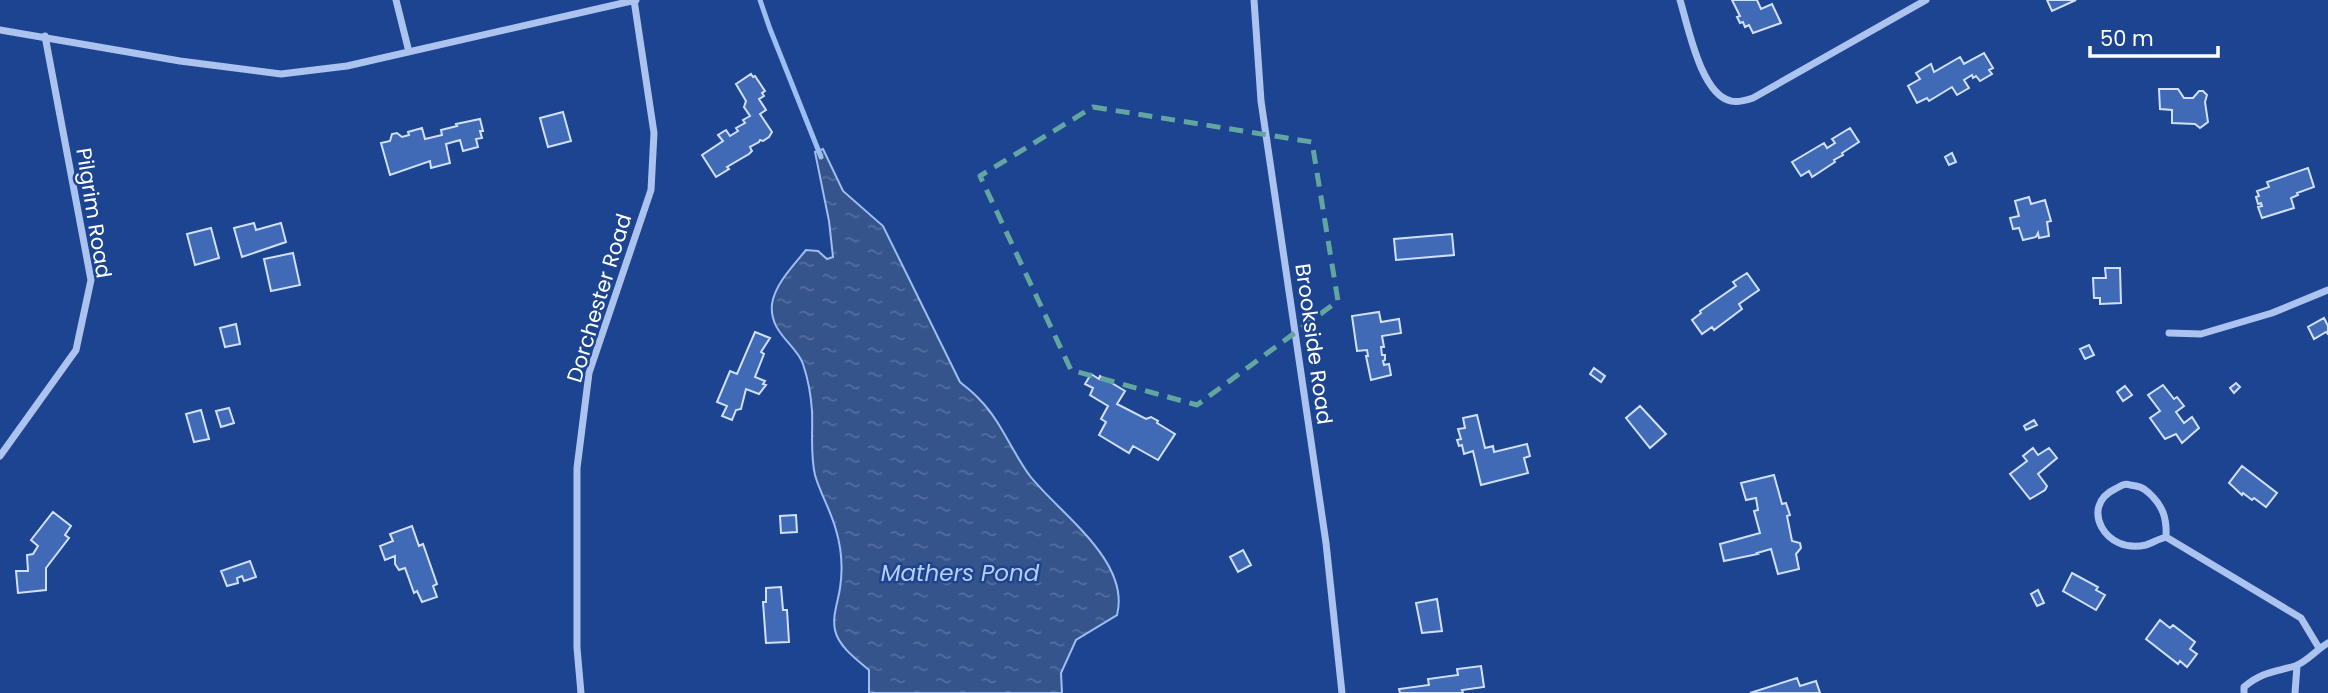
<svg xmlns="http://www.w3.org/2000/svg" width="2328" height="693" font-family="Poppins,sans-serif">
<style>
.water{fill:url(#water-ripples);stroke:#9ebdf0;stroke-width:2}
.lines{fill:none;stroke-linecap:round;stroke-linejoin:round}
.stream{stroke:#9ebdf0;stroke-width:5}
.building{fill:#406ab6;stroke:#d1e0fa;stroke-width:2}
.minor{stroke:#abc3ee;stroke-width:7}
.marked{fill:none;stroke:#63a6a1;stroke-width:5;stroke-dasharray:14 9;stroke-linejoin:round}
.labels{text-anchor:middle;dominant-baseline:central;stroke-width:5;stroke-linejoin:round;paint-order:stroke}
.street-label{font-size:21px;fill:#fff;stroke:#1c4490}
.water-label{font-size:23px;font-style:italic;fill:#b7cef5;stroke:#1c4490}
</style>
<defs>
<pattern id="water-ripples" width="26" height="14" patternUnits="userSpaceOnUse" patternTransform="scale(1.75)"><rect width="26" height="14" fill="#36548c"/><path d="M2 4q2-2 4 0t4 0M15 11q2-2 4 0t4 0" fill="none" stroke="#546e9d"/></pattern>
</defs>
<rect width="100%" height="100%" fill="#1c4490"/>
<path class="water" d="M823,149L843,191L883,226L960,382C967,388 974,393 980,400C1001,421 1012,452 1030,476C1059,513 1131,561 1117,615L1076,640L1061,673L1062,693H869V670C857,660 838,646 835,630C832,616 838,602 840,588C843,569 841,547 836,530C831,511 820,493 815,475C810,454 813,432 812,411C811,395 808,379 803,364C796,344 769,333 772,304C775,284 793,266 806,250L818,251L827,259L833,257L829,221L815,152Z"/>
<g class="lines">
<path class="stream" d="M760,0L770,29L821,157"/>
</g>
<path class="building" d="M1732,0H1757L1761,9L1772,4L1781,23L1753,33L1749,25L1745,27L1743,22L1740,23L1737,17L1740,16Z
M2047,0H2076L2052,11Z
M1984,53L1993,68L1989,70L1992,74L1980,81L1976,76L1973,78L1972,75L1964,80L1969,88L1957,95L1952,87L1929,101L1927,98L1917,103L1908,86L1920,79L1916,73L1931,64L1934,72L1960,57L1964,64Z
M751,74L753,77L755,76L765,91L762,93L764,96L759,99L766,110L760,114L772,132L769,137L763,141L760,140L759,142L750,147L752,151L749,154L727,167L729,169L716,177L702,155L723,141L718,135L726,130L730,136L738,131L736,128L745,123L743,120L750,116L744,107L746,101L736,84Z
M2159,89H2178L2184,98H2193L2199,91H2203L2207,95L2205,102L2208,122L2200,128L2195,124L2172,123V110L2160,109Z
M563,112L571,141L548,147L540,118Z
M480,119L483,131H480L482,138L476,139L478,147L463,151L460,140L446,144L450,163L431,168L430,161L390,175L381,143L390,141L392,134L397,133L402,137L409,135L408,132L422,128L425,139L442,135L441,130L457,126L456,124Z
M1850,128L1859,142L1842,153L1843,155L1834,160L1835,162L1812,177L1809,171L1801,176L1792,162L1824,143L1827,148L1835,143L1832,139Z
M1952,153L1956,162L1949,165L1945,157Z
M2308,168L2314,187L2297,193L2298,195L2291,198L2294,208L2262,218L2258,207L2262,206L2261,203L2258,204L2256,197L2259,196L2257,191L2269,187L2267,182Z
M2029,197L2031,204L2045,200L2051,221L2047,222L2049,236L2039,238L2038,233L2036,237L2023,240L2019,228L2013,229L2010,218L2019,216L2015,201Z
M254,223L256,230L281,223L286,242L242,257L234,228Z
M211,228L219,258L195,265L187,234Z
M1452,234L1454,255L1396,260L1394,239Z
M293,253L300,285L271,291L264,259Z
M2105,268H2120L2121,303L2100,304V298H2094L2093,278H2106Z
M1747,273L1759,290L1739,304L1742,309L1714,330L1712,327L1702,334L1692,320L1701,313L1700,311L1736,286L1733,282Z
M1379,312L1381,322L1399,319L1401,333L1382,336L1384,347H1381L1382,355H1385V360L1383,361L1384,365L1389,364L1391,375L1371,380L1366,356H1368L1367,350L1357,351L1352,316Z
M2324,318L2328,326V334L2326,332L2314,339L2308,327Z
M236,324L240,344L225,347L220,328Z
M755,332L770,338L761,352L764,354L755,377L765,381L763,384L766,385L759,394L746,389L741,409L736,410L732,420L722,416L727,406L717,402L730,371L737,374Z
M2089,345L2094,355L2085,359L2080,349Z
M1594,368L1605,376L1601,382L1590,374Z
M1091,374L1099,379L1100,376L1125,391L1117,404L1146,419L1151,417L1158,421L1157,423L1175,434L1158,460L1133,446L1129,453L1099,435L1106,422L1101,419L1108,406L1090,395L1093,388L1085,384Z
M2236,383L2240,387L2234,393L2230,388Z
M2163,385L2174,399L2177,397L2184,406L2176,412L2184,423L2192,417L2199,428L2182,443L2176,434L2165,439L2150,418L2160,411L2148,395Z
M2125,386L2132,395L2123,401L2117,392Z
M1640,406L1666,434L1650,448L1626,418Z
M229,408L234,423L221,427L216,411Z
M201,410L209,439L194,442L186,414Z
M1477,415L1485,448L1493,446L1494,452L1527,444L1530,456L1524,458L1528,473L1481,485L1473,451L1464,454L1462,445L1459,446L1457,440L1461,439L1458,429L1465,428L1463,418Z
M2034,420L2037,425L2026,430L2024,426Z
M2033,448L2038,455L2049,448L2057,458L2038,474L2047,486L2045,490L2030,499L2010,474L2027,461L2023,456Z
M2242,466L2277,493L2266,507L2254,498L2252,500L2243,493L2242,495L2229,483Z
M1774,475L1782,504L1786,503L1790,515L1787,516L1792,541L1800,543L1801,548L1796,554L1799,569L1778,574L1771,549L1757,553L1758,554L1724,561L1720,544L1760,533L1754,511L1758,510L1756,498L1746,500L1741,483Z
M53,512L71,526L65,535L69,538L46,568V590L18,593L16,571H28L27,555L33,554L38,546L31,540Z
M796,515L797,532L781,533L780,516Z
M412,526L419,546L423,544L437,584L433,586L437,597L422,602L417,591L414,593L405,568L399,570L395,564V556L385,560L380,546L393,541L390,534Z
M1243,550L1251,565L1238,572L1230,557Z
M250,561L256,577L244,581L242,576L237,578L238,583L227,586L221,571Z
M2072,573L2098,587L2096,590L2105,595L2096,610L2063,591Z
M781,587L783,610H787L789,642L766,643L763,602H766V588Z
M2038,590L2044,603L2037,606L2031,594Z
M1437,599L1442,631L1422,633L1416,603Z
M2160,620L2170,628L2173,625L2195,642L2190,649L2197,654L2187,667L2180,661L2178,664L2146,639Z
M1481,666L1484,687L1462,690L1463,693H1400L1399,689L1429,685L1428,679L1458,675L1457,669Z
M1797,678L1800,686L1816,681L1820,693H1750Z"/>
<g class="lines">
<path class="minor" d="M396,0L409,52
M1254,0L1261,101L1326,543L1342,693
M1680,0C1688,26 1701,95 1731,101C1738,103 1747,100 1753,98L1926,0
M0,30L180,61L281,74L347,66L636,0
M2169,333L2201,334L2272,313L2328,290
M0,456L76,350L91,280L45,36
M2166,537C2167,518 2163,506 2149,493C2143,487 2138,486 2130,485C2124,483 2121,486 2115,489C2079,506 2105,555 2146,545C2152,543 2159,539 2166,537L2301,618L2319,648
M581,693L577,648V468L589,373L651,190L654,133L634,0
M2244,693V687C2262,672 2274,672 2295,666C2307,662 2317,649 2328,643
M2295,693L2297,666"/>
</g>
<path class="marked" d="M1093,107L1312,142L1338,301L1197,405L1071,370L980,176Z"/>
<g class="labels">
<g class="street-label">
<text transform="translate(94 213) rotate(81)">Pilgrim Road</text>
<text transform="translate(599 298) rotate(-73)">Dorchester Road</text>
<text transform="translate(1314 344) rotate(82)">Brookside Road</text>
</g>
<g class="water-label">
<text x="960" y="573">Mathers Pond</text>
</g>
</g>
<path d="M2090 46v10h128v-10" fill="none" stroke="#ffffff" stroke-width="3.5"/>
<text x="2100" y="46" font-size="21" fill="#ffffff" stroke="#1c4490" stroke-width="5" paint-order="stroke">50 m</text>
</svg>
